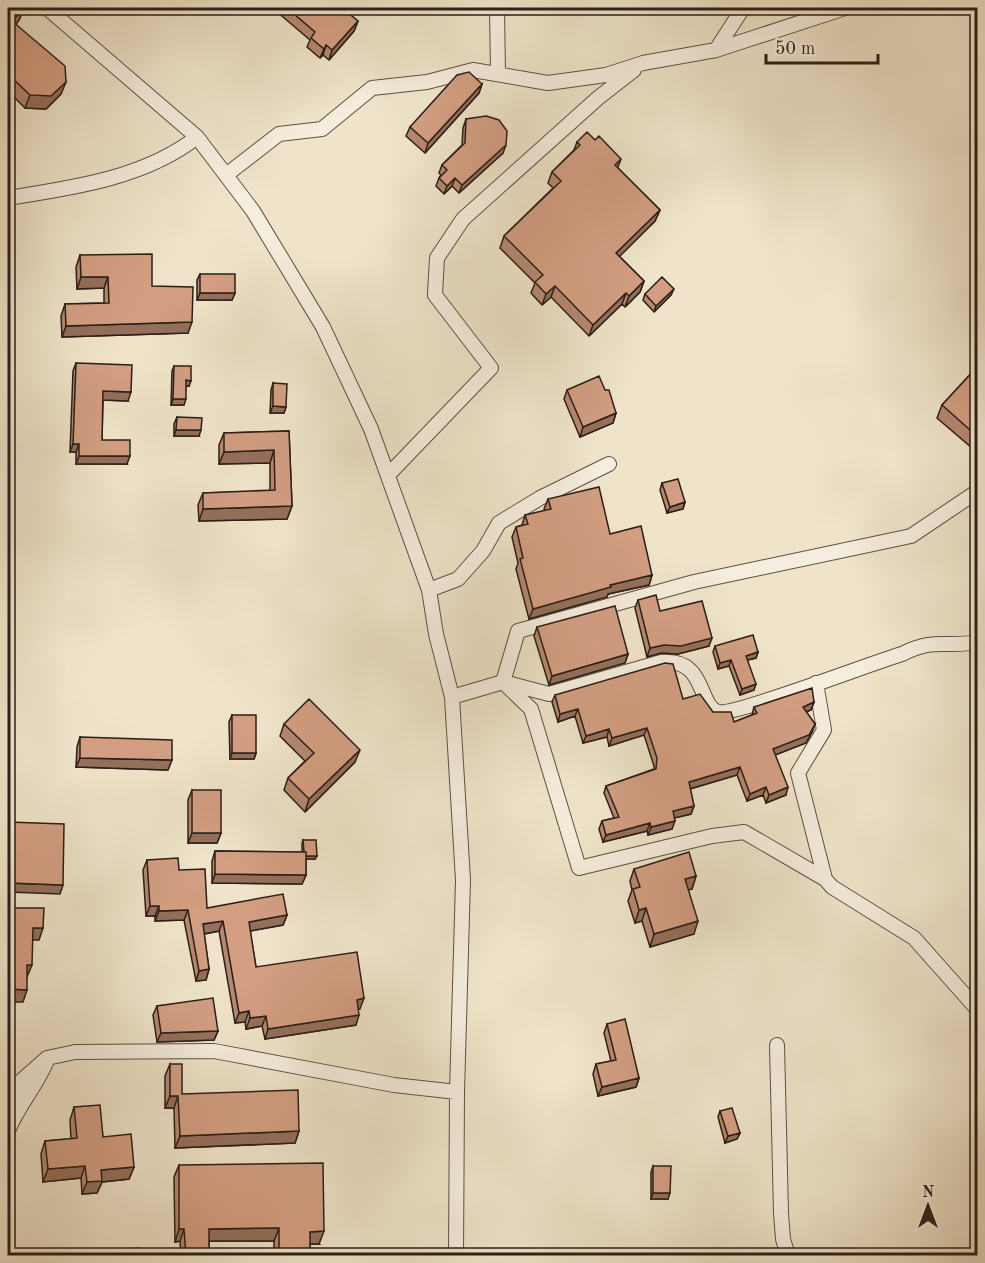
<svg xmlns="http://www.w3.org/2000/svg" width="985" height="1263" font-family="'Old Standard TT',serif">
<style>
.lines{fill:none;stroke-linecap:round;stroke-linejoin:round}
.minor-casing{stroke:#5c5044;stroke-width:16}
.minor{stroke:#f5eddd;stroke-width:14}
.wall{fill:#b58870;stroke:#2b1e18;stroke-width:1.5}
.shaded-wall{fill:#946f5b;stroke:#2b1e18;stroke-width:1.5}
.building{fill:#d39e82;stroke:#2b1e18;stroke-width:1.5}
</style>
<rect width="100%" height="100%" fill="#efe4ca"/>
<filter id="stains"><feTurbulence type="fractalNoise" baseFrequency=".00333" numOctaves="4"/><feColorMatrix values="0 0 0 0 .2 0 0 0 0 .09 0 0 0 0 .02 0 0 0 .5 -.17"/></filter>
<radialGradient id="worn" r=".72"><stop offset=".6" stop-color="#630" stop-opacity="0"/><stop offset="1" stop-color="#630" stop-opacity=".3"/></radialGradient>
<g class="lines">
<defs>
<path id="minor" d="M47,8L197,137L253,211L323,327L371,429L429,590L436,634L452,697L463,880L457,1092L456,1256
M497,8L498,73
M716,50L743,8
M226,175L279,134L322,129L372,88L427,82L473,70L548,83L606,75L643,63L716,50L845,8
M8,198C72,188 145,178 197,137
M390,473L491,368L435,295L437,258L463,219L598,98L634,70
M978,491L911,536L694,582L518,631L503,682L549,694L661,662C707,658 697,705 718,712C735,716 874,662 902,654C936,637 945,648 978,642
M429,590L458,579L483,551L499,523L540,498L609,464
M816,683L824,730L798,773L825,879L832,887L914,938L978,1010
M452,697L503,682L531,709L579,868L712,836L744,832L825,879
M777,1045L781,1213L783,1239L788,1256
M8,1103L20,1082L47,1058L75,1052L214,1051L394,1085L457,1092
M8,1131C18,1105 37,1086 47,1060"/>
</defs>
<use href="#minor" class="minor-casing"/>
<use href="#minor" class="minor"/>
</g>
<path class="wall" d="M8,8H24L19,20L16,24L61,94L46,109L25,108L8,91Z
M277,8H342L358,21L354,31L329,60L323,55L320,58L307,47L310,40L276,11Z
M482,84L479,93L425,153L406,136L410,127Z
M466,119L503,153L459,193L452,186L444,194L436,186L439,178L441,175L439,173L442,165L462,145L463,128Z
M577,142L618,168L660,210L655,221L619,256L644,281L640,292L625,307L622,304L589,336L551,297L542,305L531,293L535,283L500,248L504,236L553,188L548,183L552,172L574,150Z
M80,255L152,286L188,333L62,337L61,316L65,304L104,303V288L77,289L76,267Z
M200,274L235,293L232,300H197V280Z
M645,294L671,295L654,312L643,300Z
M76,363L128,401L103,400L102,440L127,464H76V452H70L73,371Z
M174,366L189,386H186L184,405H171L172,371Z
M978,366V453L937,418L942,405Z
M273,383L286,407L284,413H270L271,390Z
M567,390L616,413L613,423L580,437L564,399Z
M177,417L199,436H174V424Z
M289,431L292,506L287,519L199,521L198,505L203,493L270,491V463L219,464V445L224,433Z
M662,483L685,502L683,509L667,513L660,490Z
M548,499L610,534L652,575L649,585L608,594L607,597L529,619L516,569L518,563L512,537L516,527L522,525L525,515L545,511L544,509Z
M638,600L660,611L709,646L678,654L661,653L647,657L635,608Z
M537,627L628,654L625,663L549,685L534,636Z
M715,646L758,652L756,658L747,660L754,690L740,695L729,666L718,669L713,652Z
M555,695L683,699L734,722L752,715L754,707L814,702L811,710L806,712L815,724L812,732L806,743L775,755L786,795L766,803L763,795L747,801L737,775L690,789L694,806L691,814L674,818L672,829L648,835L647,831L603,842L599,829L602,821L614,818L604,793L606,786L654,769V766L644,735L609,746L607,737L583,743L575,716L558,722L552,702Z
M232,715L256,753L254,759H230L229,722Z
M284,724L355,762L305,812L284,790L288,778L305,761L280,736Z
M80,737L168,770L76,767L77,747Z
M192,790L221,833L217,843H188V800Z
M303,840L315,859H306V875L302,884L212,883V861L215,851L302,852V843Z
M147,860L179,870L207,908L287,915L283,925L250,931L256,967L360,1009H358L356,1025L265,1039L262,1026L246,1029L245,1022L235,1023L219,931L204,934L209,969L206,980L196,981L184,920L155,921V916H146L143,870Z
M634,869L696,876L692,889L688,890L694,934L650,947L642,921L635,923L628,901L632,890L630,881Z
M157,1006L218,1031L214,1040L157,1042L153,1015Z
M607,1024L639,1078L636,1087L598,1096L593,1074L596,1064L611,1061L604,1033Z
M170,1064L182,1094L299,1131L295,1143L175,1148L174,1108H165V1076Z
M74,1107L134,1167L129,1179L102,1182L97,1193L82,1194L81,1178L43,1182L41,1154L45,1141L71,1139L70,1120Z
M720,1111L740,1133L737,1139L725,1143L718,1117Z
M179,1165L319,1244H310V1256H274V1241H209V1256H181L180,1241L175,1242L174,1177Z
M653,1166L668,1199H651V1172Z"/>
<path class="shaded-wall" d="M24,8L19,20L8,34L12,21Z
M358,21L354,31L329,60L332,50Z
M326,45L323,55L320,58L324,49Z
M66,82L61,94L46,109L25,108L30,95Z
M482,84L479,93L425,153L428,143Z
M506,145L503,153L459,193L462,185Z
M621,159L617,170L615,165Z
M455,178L452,186L444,194L447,186Z
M660,210L655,221L612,264L616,253Z
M81,277H108L104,288L77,289Z
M644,281L640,292L625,307L629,296Z
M555,286L551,297L542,305L546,294Z
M674,289L671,295L654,312L656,306Z
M200,293H235L232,300H197Z
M626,293L622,304L589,336L593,325Z
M192,322L188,333L62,337L66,326Z
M8,344H12L9,353H8Z
M186,380L191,381L189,386H184Z
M103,391L131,392L128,401L100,400Z
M173,399H186L184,405H171Z
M273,406L286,407L284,413H270Z
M616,413L613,423L580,437L583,427Z
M176,430H201L199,436H174Z
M73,444H79L76,452H70Z
M274,450L270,463L219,464L224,452Z
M79,456H130L127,464H76Z
M685,502L683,509L667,513L670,507Z
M292,506L287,519L199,521L203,509Z
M652,575L649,585L608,594L607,597L529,619L533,609L610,585Z
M712,638L709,646L678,654L661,653L647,657L650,648L664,645Z
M758,652L756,658L743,661L746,656Z
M628,654L625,663L549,685L552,676Z
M731,660L729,666L718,669L720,663Z
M756,684L754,690L740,695L742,689Z
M814,702L811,710L800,714L803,707Z
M578,709L575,716L558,722L560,714Z
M815,724L812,732L806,743L770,757L773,749Z
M647,728L644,735L609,746L612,738Z
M609,729L607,737L583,743L586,736Z
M360,750L355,762L305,812L309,799Z
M232,753H256L254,759H230Z
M80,758L172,760L168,770L76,767Z
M740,767L737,775L686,790L689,782Z
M766,787L763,795L747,801L750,794Z
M788,787L786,795L766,803L769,795Z
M694,806L691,814L670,819L673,811Z
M675,821L672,829L648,835L651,827Z
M650,823L647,831L603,842L606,835Z
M192,833H221L217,843H188Z
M304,856H317L315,859H303Z
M215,874L306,875L302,884L212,883Z
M696,876L692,889L681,892L685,879Z
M8,883L63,885L60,894L8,892Z
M150,906H159L155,916H146Z
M646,908L642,921L635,923L639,910Z
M188,910L184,920L155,921L159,911Z
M287,915L283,925L245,932L249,922Z
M223,921L219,931L199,935L203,924Z
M698,921L694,934L650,947L654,934Z
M33,928H43L39,940H28Z
M27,965H32L27,977H23Z
M209,969L206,980L196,981L199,971Z
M8,989L27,990L23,1002H8Z
M364,998L360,1009L353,1010L357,1000Z
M249,1011L245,1022L235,1023L239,1013Z
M359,1015L356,1025L265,1039L268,1029Z
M266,1016L262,1026L246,1029L250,1018Z
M218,1031L214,1040L157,1042L161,1033Z
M639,1078L636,1087L598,1096L602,1087Z
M170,1096H178L174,1108H165Z
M299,1131L295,1143L175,1148L180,1136Z
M740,1133L737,1139L725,1143L728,1136Z
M85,1166L81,1178L43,1182L48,1169Z
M134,1167L129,1179L102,1182L97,1193L82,1194L87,1182L101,1170Z
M653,1193H670L668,1199H651Z
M279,1228L274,1241H204L209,1229Z
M179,1229H184L180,1241L175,1242Z
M324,1231L319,1244H305L310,1232Z"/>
<path class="building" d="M8,8H24L12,21L65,66L66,82L51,96L30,95L8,74Z
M287,8H342L358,21L332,50L326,45L324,49L311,38L315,32Z
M469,72L482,84L428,143L410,127L457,75Z
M486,116L499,120L507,131L506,145L462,185L455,178L447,186L439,178L447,170L442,165L465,143L466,119Z
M587,132L595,140L599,136L621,159L615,165L660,210L616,253L644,281L629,296L626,293L593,325L555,286L546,294L535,282L543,275L504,236L561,181L552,172L580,145L577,142Z
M152,254V286L193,287L192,322L66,326L65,304L109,303L108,277H81L80,255Z
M200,274H235V293H200Z
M662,277L674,289L656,306L645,294Z
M8,312H11L12,344H8Z
M76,363L132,365L131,392L103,391L102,440H130V456H79V444H73Z
M174,366H191V381L186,380V399H173Z
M978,366V437L942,405Z
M599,376L605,390H609L616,413L583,427L567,390Z
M273,383L287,384L286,407L273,406Z
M177,417L202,418L201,430H176Z
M289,431L292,506L203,509V493L275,490L274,450L224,452V433Z
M678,479L685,502L670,507L662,483Z
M599,487L610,534L641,526L652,575L610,585L611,587L533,609L520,559L523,558L516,527L528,524L525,515L551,509L548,499Z
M656,595L660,611L702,601L712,638L681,646L664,645L650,648L638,600Z
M615,606L628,654L552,676L537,627Z
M753,635L758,652L746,656L756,684L742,689L731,660L720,663L715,646Z
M665,663L673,664L683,699L700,694L713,712H731L734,722L757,713L754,707L812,688L814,702L803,707L815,724L809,735L773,749L788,787L769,795L766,787L750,794L740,767L689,782L694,806L673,811L675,821L651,827L650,823L606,835L602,821L619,817L606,786L656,769L657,758L647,728L612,738L609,729L586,736L578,709L560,714L555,695Z
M309,699L360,750L309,799L288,778L314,753L284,724Z
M232,715H256V753H232Z
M80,737L172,740V760L80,758Z
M192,790H221V833H192Z
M8,822L64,824L63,885L8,883Z
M303,840H316L317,856H306V852H304Z
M215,851L306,852V875L215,874Z
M689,852L696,876L685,879L698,921L654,934L646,908L639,910L633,889L640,887L634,869Z
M178,858L179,870L205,869L207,908L283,894L287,915L249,922L256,967L357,952L364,998L357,1000L359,1015L268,1029L266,1016L250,1018L249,1011L239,1013L223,921L203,924L209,969L199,971L188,910L159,911V906H150L147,860Z
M8,908H44L43,928H33L32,965H27V990L8,989Z
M213,998L218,1031L161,1033L157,1006Z
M625,1019L639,1078L602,1087L596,1064L616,1060L607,1024Z
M170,1064H182V1094L298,1090L299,1131L180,1136L178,1096H170Z
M100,1105L103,1137L131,1134L134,1167L101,1170L102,1181L87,1182L85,1166L48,1169L45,1141L77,1138L74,1107Z
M732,1108L740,1133L728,1136L720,1111Z
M323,1163L324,1231L310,1232V1256H279V1228L209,1229V1256H186L184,1229H179V1165Z
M653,1166H671L670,1193H653Z
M140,1248V1256H54V1253Z
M595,1254L622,1255V1256H595Z"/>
<rect width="985" height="1263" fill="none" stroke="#efe4ca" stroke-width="30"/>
<rect x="9" y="9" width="967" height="1245" fill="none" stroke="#2b1e18" stroke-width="3"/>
<rect x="15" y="15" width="955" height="1233" fill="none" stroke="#2b1e18" stroke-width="1.5"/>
<g transform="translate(928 1206)" stroke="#f5eddd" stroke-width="4.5" paint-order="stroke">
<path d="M0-4.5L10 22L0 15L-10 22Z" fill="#2b1e18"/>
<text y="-9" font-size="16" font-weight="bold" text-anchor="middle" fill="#2b1e18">N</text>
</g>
<path d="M766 54v9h112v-9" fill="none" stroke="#2b1e18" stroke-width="3"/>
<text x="775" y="54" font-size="18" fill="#2b1e18" stroke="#f5eddd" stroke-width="4.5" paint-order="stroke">50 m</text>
<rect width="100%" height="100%" filter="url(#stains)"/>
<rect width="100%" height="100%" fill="url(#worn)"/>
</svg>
